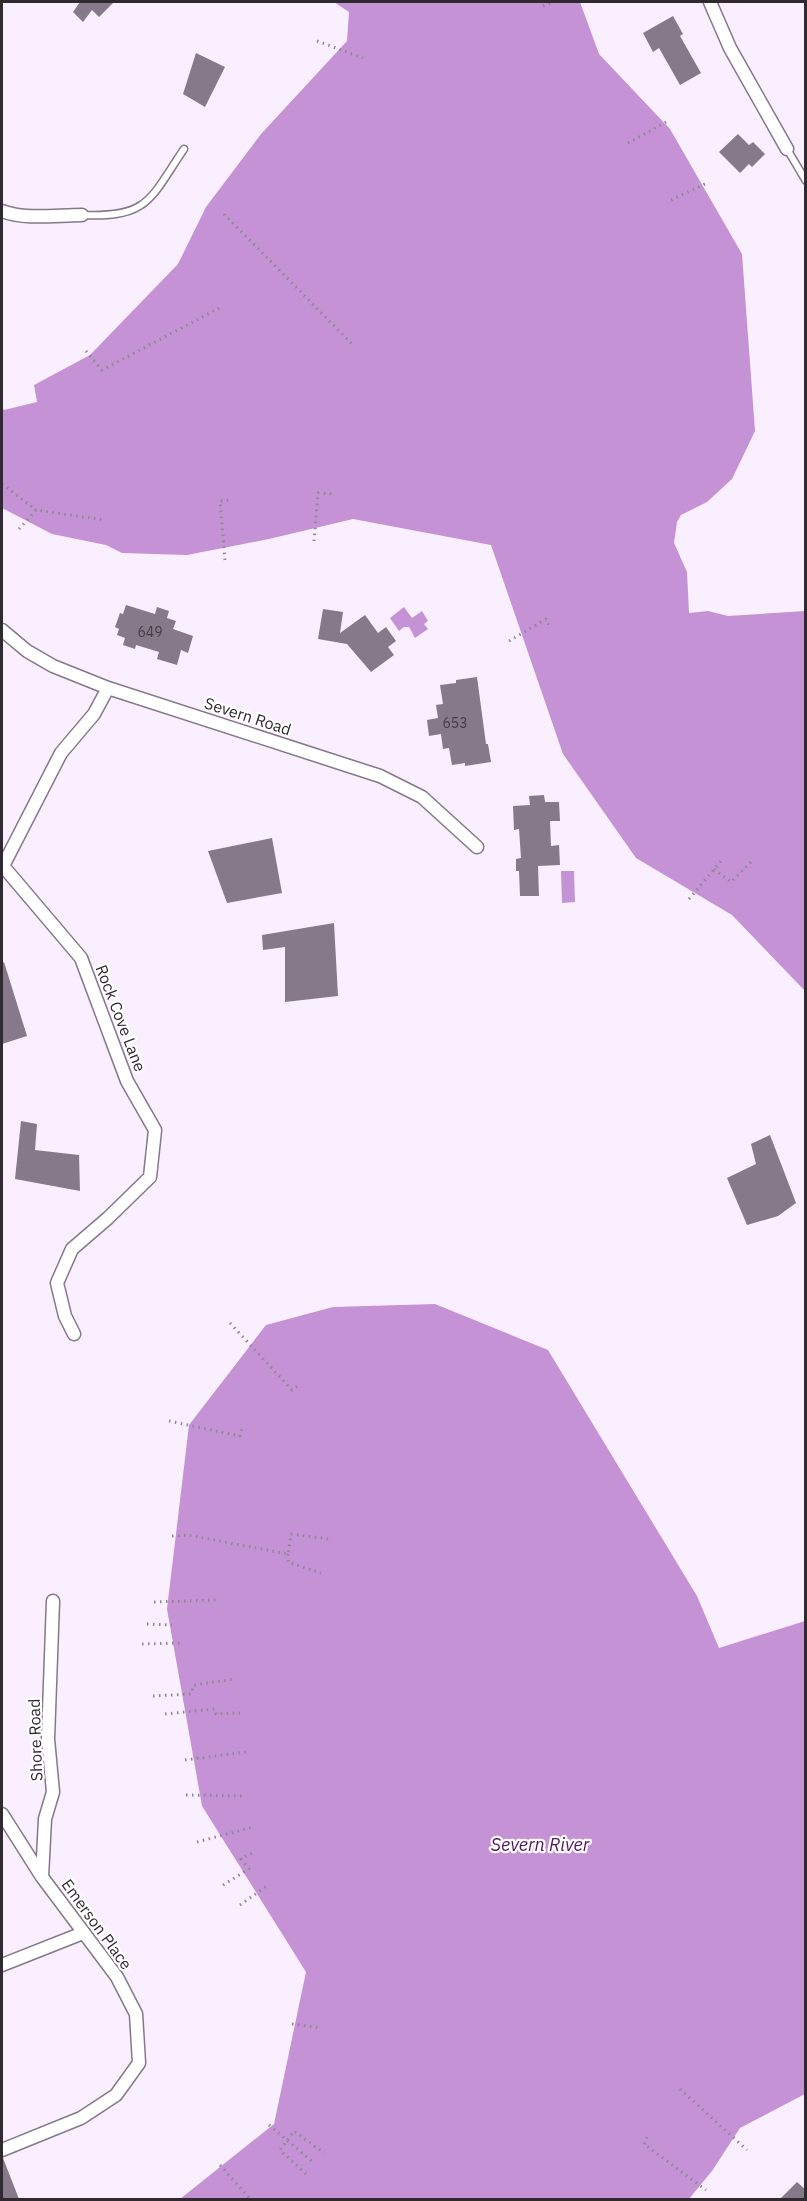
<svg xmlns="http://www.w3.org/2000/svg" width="807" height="2201" font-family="'IBM Plex Sans',sans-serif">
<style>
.water{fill:#c492d5}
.building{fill:#86798a}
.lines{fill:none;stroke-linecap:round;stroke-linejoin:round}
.lane-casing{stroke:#857889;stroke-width:9}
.street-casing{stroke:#857889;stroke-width:15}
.path{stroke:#8f8792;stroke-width:3;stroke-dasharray:1.5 4.5;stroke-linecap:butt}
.lane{stroke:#fff;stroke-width:6}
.street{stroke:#fff;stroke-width:12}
.labels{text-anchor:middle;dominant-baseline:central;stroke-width:4.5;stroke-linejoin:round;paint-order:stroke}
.number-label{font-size:14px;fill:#453d46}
.street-label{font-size:16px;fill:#2f2930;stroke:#fff}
.water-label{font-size:18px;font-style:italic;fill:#521264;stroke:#fff}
</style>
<rect width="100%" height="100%" fill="#faeffe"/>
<path class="water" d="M334,2H580L599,54L670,129L742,254L755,431L732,479L707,502L681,515L677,522L674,543L687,572L689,613L708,611L728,616L805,611V991L732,915L636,858L563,754L491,545L353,519L269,539L187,555L122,553L106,545L52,534L2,508V408L4,410L37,402L34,385L90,355L178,264L206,207L261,134L347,41L349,12Z
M404,607L412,618L422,611L428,621L424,624L428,629L415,638L409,627H404L399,631L390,618Z
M561,871H574L575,902L562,903Z
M435,1304L548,1350L697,1596L719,1648L805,1621V2094L740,2128L712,2171L689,2199H180L274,2124L306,1972L202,1806L167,1609L189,1425L266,1325L333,1307Z"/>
<path class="building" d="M80,2H114L99,17L92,10L83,22L73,12Z
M673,16L683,34L680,36L701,73L680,85L659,48L653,52L643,33Z
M196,53L225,67L205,107L183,94Z
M738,134L749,145L753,142L765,154L752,167L749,164L740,173L719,152Z
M126,605L155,614L157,607L169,611L167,618L176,621L173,629L193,636L188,653L181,650L177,665L157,659L159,652L136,645L135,649L123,645L125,638L117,635L119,629L115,627L120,613L123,614Z
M323,609L343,612L340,633L365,615L378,633L386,627L396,641L388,647L394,655L371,672L347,644L318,639Z
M477,677L486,744H488L491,762L465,766V763L452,765L449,748L443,749L441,734L429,736L427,720L438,718L436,705L443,704L440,685L456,683V680Z
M544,795L545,802H559L560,821H550L551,846L559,845L560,865L538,866L539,896H520L519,871H516V859L521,858L519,829L514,830L513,806L530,805L529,796Z
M272,838L282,893L227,903L208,851Z
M334,923L338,996L285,1002V947L263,950L262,935Z
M4,962L27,1036L2,1044V963Z
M21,1121L37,1124L35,1150L79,1155L80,1191L15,1179Z
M770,1135L796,1203L778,1216L747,1225L727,1178L756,1164L751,1144Z
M2,2158H3L19,2199H2Z
M797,2182L806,2190V2199H780Z"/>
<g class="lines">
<defs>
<path id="lane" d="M787,149L806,181
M82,215C149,218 150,199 184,149"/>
<path id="street" d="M710,2L730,48L787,149
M2,211C26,220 56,215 82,215
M2,630L27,651L53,666L108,688L380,776L422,797L477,847
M3,866L81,958L127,1081L155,1130L150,1177L108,1218L72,1249L57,1283L65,1316L74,1334
M3,866L61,753L94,714L108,688
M2,1814L42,1877L117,1977L136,2014L139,2063L116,2095L81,2118L2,2150
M42,1877L45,1819L53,1792L48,1739L53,1601
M2,1965L83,1933"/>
</defs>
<use href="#lane" class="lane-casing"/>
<use href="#street" class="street-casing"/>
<path class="path" d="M543,6L554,2
M317,41L363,58
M628,143L668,121
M671,200L709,182
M224,214L354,346
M86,351L102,370L223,306
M2,484L36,510
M19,529L36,510L104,520
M314,541L318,493L335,494
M225,560L220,501L232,500
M509,641L546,619L550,627
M714,869L731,882L753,860
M689,899L722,860
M230,1323L292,1390L299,1385
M169,1421L240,1436L242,1428
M172,1536L188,1535L288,1554L291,1534L329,1539
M288,1554V1562L321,1573
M154,1602L217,1600
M147,1624L172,1625
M142,1644L183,1643
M153,1696L191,1694L194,1685L235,1679
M165,1714L215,1709L216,1714L242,1713
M185,1760L246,1752
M186,1795L246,1796
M197,1842L253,1827
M223,1885L249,1869L241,1859L254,1852
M240,1905L268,1885
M292,2024L321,2028
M680,2089L747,2150
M269,2125L314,2163
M647,2137L644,2144L706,2190
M220,2165L251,2200
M306,2174L280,2150L294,2131L324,2153"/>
<use href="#lane" class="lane"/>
<use href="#street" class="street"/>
</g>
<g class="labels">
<g class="number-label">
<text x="150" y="632">649</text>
<text x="455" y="723">653</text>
</g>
<g class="street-label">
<text transform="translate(248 716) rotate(18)">Severn Road</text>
<text transform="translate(121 1018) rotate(69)">Rock Cove Lane</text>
<text transform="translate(35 1740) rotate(-92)">Shore Road</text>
<text transform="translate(97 1924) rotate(54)">Emerson Place</text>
</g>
<g class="water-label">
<text x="540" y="1844">Severn River</text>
</g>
</g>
<rect width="807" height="2201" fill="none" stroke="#2f2930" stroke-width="6"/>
</svg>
